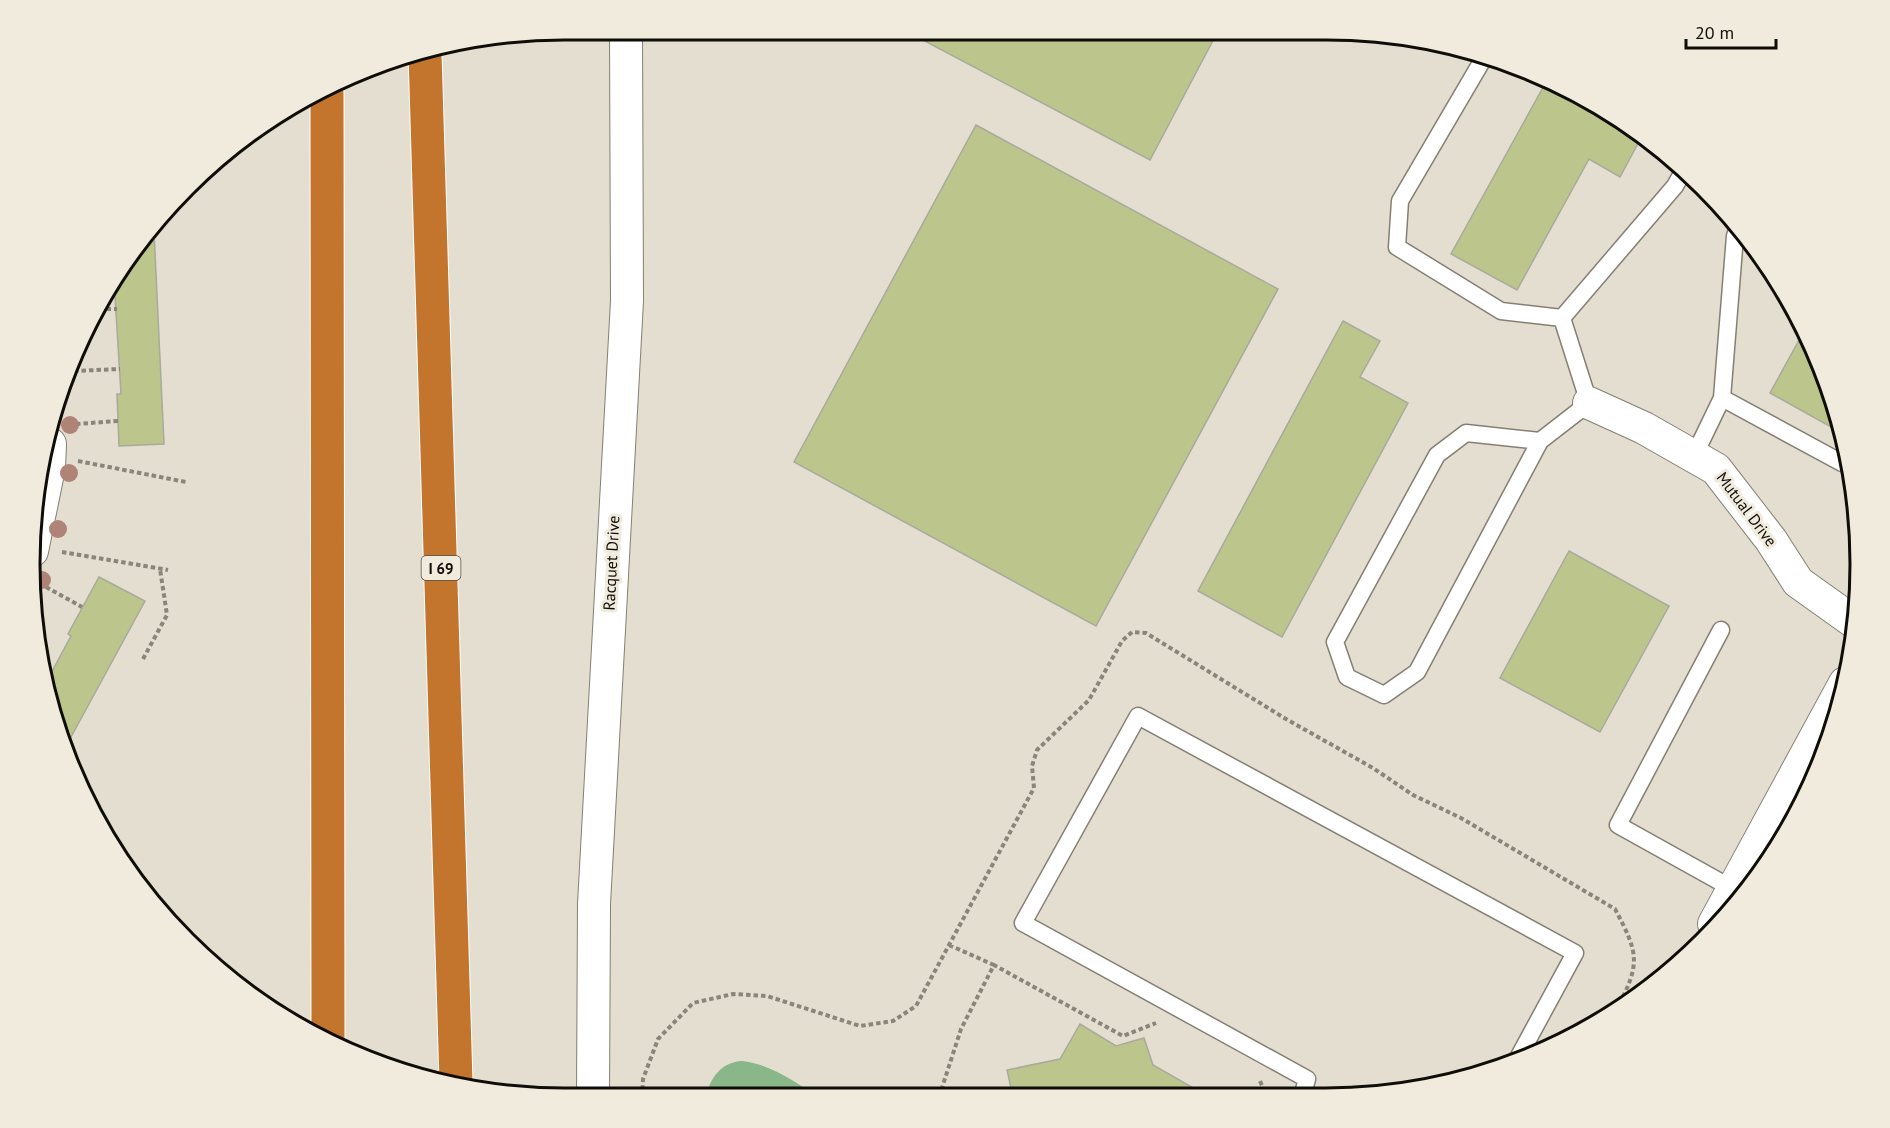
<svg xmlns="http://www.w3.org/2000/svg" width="1890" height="1128" font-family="'PT Sans',sans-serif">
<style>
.water{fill:#8ab78a}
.building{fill:#bcc68c;stroke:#a8aa9c;stroke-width:1.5}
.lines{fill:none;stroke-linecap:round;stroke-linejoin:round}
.service-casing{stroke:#857f73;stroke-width:19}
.minor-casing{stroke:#857f73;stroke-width:34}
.motorway-casing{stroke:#fff;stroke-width:35}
.path{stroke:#8a857b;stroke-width:4;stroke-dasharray:4.5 3;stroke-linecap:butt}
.service{stroke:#fff;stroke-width:16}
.minor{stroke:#fff;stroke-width:32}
.motorway{stroke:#c3742d;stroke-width:33}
.tree{fill:#b08377}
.labels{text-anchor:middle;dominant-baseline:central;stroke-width:6;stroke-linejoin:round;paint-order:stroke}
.shield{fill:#f1ebdd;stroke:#535048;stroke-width:1.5}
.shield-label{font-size:15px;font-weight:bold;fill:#0f0d08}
.street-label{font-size:16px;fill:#0f0d08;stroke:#f1ebdd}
.rim{fill:none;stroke:#0f0d08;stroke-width:3}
</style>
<rect width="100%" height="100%" fill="#e4ded0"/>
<path class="water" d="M742,1061C770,1064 795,1082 818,1097H706C710,1077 722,1062 742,1061Z"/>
<path class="building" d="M904,30L1218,31L1150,160Z
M1546,82L1623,120L1642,136L1620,177L1589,159L1517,290L1451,254Z
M976,125L1278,289L1096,626L794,462Z
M154,231L164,444L119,446L117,394H121L114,280L120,267Z
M1343,321L1380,341L1360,377L1408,403L1282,637L1198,591Z
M1804,331L1819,360L1840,432L1770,393Z
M1569,551L1669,606L1600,732L1500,678Z
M99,577L145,601L65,748L58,735L49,677L71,636L68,634Z
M1080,1024L1116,1046L1144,1038L1153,1065L1204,1094L1203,1097H1013L1007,1070L1060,1059Z"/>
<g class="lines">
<defs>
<path id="service" d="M1485,56L1400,201L1397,247L1501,311L1562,318
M1562,318L1675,186L1684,170
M1722,398L1842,463L1850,462
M1540,441L1466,433L1437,455L1335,642L1347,677L1384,695L1417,672L1540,441L1589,403L1562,318
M1694,456L1722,398L1735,236L1738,228
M1721,630L1618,825L1733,889
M1302,1097L1307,1079L1023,923L1138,716L1575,953L1518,1058"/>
<path id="minor" d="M1589,403L1644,428L1716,469L1771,540L1798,582L1854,622
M32,551L49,468L50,444
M1714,924L1845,683
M593,1097L594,904L627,301L626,30"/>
<path id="motorway" d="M425,53L456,1082
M327,93L328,1038"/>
</defs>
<use href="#service" class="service-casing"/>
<use href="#minor" class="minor-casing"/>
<use href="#motorway" class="motorway-casing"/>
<path class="path" d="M99,309H117
M74,371L120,369
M76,424L118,421
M78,461L186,482
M62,552L168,570
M46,587L82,607
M143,659L167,615L160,569
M949,945L994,965
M1260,1081L1267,1097
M642,1097L643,1079L658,1039L693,1003L733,994L767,996L860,1026L893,1021L916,1006L1034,788L1032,766L1037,750L1089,700L1122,641L1132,632L1146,633L1286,719L1373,768L1413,795L1461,818L1615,909C1639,954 1641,964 1616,1010
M939,1097L961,1029L994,965L1123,1036L1156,1023"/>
<use href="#service" class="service"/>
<use href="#minor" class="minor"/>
<use href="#motorway" class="motorway"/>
</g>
<g class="tree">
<circle cx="70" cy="425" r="9"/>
<circle cx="69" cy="473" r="9"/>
<circle cx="58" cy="529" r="9"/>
<circle cx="42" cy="580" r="9"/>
</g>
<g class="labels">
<rect class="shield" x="421.5" y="556" width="39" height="24" rx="4.5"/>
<g class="shield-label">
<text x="441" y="568">I 69</text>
</g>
<g class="street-label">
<text transform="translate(1747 509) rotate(53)">Mutual Drive</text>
<text transform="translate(611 563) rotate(-87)">Racquet Drive</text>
</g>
</g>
<path d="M0 0H1890V1128H0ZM564 40H1326A524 524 0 0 1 1850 564V564A524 524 0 0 1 1326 1088H564A524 524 0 0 1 40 564V564A524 524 0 0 1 564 40Z" fill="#f1ebdd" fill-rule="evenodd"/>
<path class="rim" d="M564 40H1326A524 524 0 0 1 1850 564V564A524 524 0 0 1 1326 1088H564A524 524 0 0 1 40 564V564A524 524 0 0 1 564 40Z"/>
<path d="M1686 39v9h90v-9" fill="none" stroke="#0f0d08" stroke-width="3"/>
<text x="1695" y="39" font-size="18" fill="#0f0d08" stroke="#f1ebdd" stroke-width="4.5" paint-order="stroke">20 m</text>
</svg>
